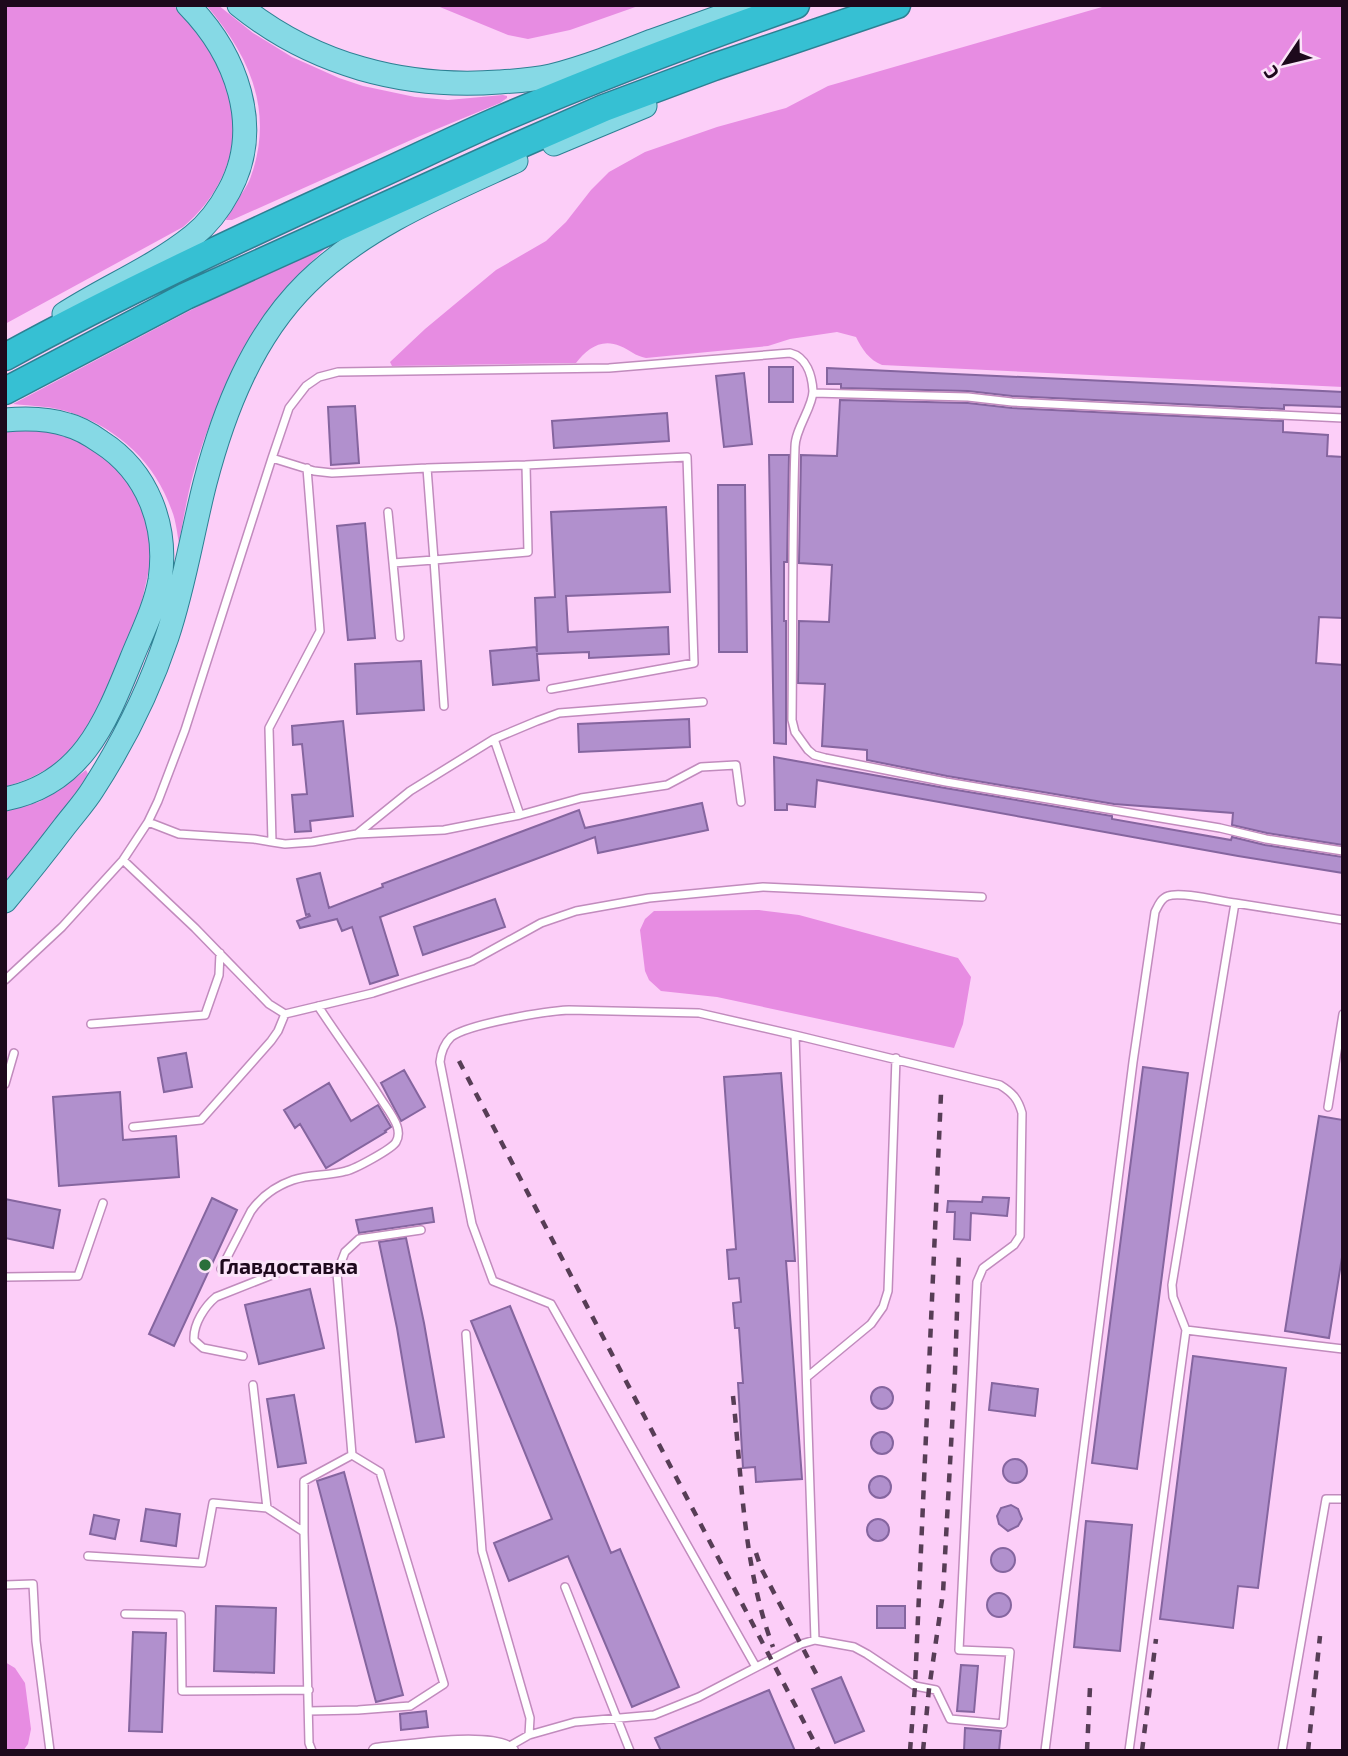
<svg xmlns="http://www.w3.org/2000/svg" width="1348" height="1756" font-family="'Exo 2',sans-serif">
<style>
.green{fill:#e78ce2}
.building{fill:#b190cd;stroke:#85659f;stroke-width:2}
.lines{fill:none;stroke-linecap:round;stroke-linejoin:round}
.lane-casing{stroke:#c18bbd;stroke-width:10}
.street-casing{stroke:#c18bbd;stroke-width:17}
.primary-casing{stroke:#2d8093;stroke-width:25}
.highway-casing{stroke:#2d8093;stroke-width:29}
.lane{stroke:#fff;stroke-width:7}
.street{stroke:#fff;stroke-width:14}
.primary{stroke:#86d9e5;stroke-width:23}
.highway{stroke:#36c0d3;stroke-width:26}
.rail{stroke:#573d56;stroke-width:4.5;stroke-dasharray:9 9;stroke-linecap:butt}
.poi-dot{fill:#2a6f3b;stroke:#fbe4f9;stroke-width:2.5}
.labels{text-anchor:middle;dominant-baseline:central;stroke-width:6;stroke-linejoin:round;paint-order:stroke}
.poi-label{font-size:21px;font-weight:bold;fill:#1d091c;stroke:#fbe4f9;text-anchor:start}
</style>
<rect width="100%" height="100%" fill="#fccef8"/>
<path class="green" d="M5,5H173C193,25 213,49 224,75C246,133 229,188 183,227L5,324Z
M206,5H218L253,33L292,57L339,78L363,86L415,97L448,100L503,95L507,96V98L500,103L420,136L232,220H226C229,207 244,194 250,179C275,112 250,56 206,5Z
M435,5H641L570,30L528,39L508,35Z
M1109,5H1343V387L882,365C869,360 862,349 856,337L837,332L790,339L768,346L646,358C635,356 630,350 620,346C601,338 587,349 576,363L392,366L390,362L425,329L496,270L546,241L566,222L591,190L609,172L645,152L717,127L786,108L828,86Z
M323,244L326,245V248C307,265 292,284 277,304C238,355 210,413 193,475C187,497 183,521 179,543C177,533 176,521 172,511C156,464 119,429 72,413C53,406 32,406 13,404L189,311Z
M18,427L59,432L96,449L125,477L146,514L151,541L150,565L141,605L102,703L87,731L67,755L55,765L28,779L5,787V429Z
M86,770L88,774L76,793L5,884V811L39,802L58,791Z
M759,910L799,915L958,958L971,977L963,1024L954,1048L717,997L661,991L649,980L645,971L640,930L645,919L654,911Z
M5,1662L15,1668L25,1683L31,1729L28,1744L23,1751H5Z"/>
<path class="building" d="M769,367H793V402H769Z
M827,368L1343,392V407L1284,405V409L1012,396L968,391L841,388V384H827Z
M744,373L752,444L724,447L716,376Z
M840,400L968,403L1012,408L1283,421V432L1328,435L1327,456L1343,457V618L1319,617L1316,663L1343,665V845L1267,833L1232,825L1233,813L1114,804L947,776L867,760V750L822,746L825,684L798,683L799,621L829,622L832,565L799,563L801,455L837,456Z
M355,406L359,463L331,465L328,407Z
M667,413L669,441L554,448L552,421Z
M769,455H789L787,562H784V621H786V744L774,743Z
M718,485H745L747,652H719Z
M666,507L670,592L566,596L568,632L668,627L669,654L589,658V652L537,654L539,680L493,685L490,651L536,647L537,652L535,598L555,597L551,512Z
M365,523L375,638L348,640L337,526Z
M421,661L424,710L357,714L355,664Z
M689,719L690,747L579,752L578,724Z
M343,721L353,816L310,821L311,831L295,832L292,795L307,794L302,744L293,745L292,726Z
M774,757L945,788L1112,816V819L1231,840L1232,837L1265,845L1343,857V873L1238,856L817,780L815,807L787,804V810H775Z
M702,803L708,830L598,853L595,837L380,917L398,975L370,984L352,927L342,931L337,919L300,928L297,921L310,916L309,914L306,915L297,879L320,873L329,908L383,887L382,884L579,810L585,828Z
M495,899L505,927L423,955L414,927Z
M186,1053L192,1087L164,1092L158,1058Z
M1143,1067L1188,1073L1137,1469L1092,1463Z
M404,1070L425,1107L401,1121L381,1083Z
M781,1073L795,1261H786L802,1479L756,1482L755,1467L743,1468L738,1383H743L739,1328H735L733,1303L741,1302L739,1278L729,1279L727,1250L736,1249L724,1077Z
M329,1083L351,1121L378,1105L391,1127L385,1131L386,1132L326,1168L300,1124L295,1128L284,1110Z
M120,1092L123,1140L176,1136L179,1177L59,1186L53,1097Z
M1319,1116L1343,1120V1251L1329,1338L1285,1331Z
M983,1197L1009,1198L1007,1216L971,1213L970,1240L954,1239L955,1212H947L948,1201L982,1202Z
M212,1198L237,1210L174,1346L149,1334Z
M5,1199L60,1210L53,1248L5,1238Z
M432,1208L434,1222L359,1233L356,1220Z
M406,1238L424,1323L444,1437L416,1442L397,1328L379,1242Z
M310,1289L324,1348L259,1364L245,1305Z
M510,1306L611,1553L620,1549L679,1687L632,1707L568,1556L509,1581L494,1543L552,1519L471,1321Z
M1193,1356L1286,1368L1258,1588L1238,1586L1233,1628L1160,1619Z
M992,1383L1038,1389L1035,1416L989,1410Z
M871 1398a11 11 0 1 1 22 0a11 11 0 1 1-22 0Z
M294,1395L306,1463L278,1467L267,1399Z
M871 1443a11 11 0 1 1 22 0a11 11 0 1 1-22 0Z
M1003 1471a12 12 0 1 1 24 0a12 12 0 1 1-24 0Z
M344,1472L403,1695L376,1702L317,1481Z
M869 1487a11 11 0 1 1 22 0a11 11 0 1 1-22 0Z
M1011,1505L1018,1509L1022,1519L1018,1526L1008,1531L999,1524L997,1516L1001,1508Z
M146,1509L180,1514L176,1546L141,1541Z
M94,1515L119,1520L115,1539L90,1534Z
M867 1530a11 11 0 1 1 22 0a11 11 0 1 1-22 0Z
M1086,1521L1132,1525L1120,1651L1074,1647Z
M991 1560a12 12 0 1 1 24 0a12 12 0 1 1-24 0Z
M987 1605a12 12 0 1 1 24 0a12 12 0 1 1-24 0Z
M216,1606L276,1608L274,1673L214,1671Z
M877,1606H905V1628H877Z
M133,1632L166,1633L162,1732L129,1731Z
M961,1665L978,1666L974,1712L957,1711Z
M841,1677L864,1731L835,1743L812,1689Z
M769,1690L795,1751H661L655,1738Z
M426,1711L428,1727L401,1730L400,1714Z
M965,1728L1001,1731L999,1751H964Z"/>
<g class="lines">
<defs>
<path id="lane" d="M813,393L968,397L1012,402L1152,409L1343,418
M272,458L314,471L332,473L427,468L526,465L528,552L434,560L427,468
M526,465L687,457L694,663L551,689
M388,512L393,563
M400,637L393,563L434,560L444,706
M494,739L537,721L559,713L703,702
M520,815L581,798L667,785L701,767L736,765L741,802
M148,822L158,801L185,730L272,458L289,408L306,386L319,377L338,372L609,368L790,353C807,357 812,376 813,391C813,407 795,429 795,447C792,538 793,629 792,720L795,732L808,750L814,755L825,758L946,782L1220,828L1266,839L1343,851
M272,842L285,844L312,842L357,834L410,791L494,739L520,815L444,830L357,834
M123,860L195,928L269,1004L285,1014L373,993L472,961L541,923L576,911L649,898L763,887L982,897
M1235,903L1343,920
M5,980L62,927L123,860L148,822L179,834L254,839L272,842L269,728L320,631L307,468
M91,1024L205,1015L219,975L220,953
M5,1084L14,1053
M1328,1107L1343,1014
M133,1127L201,1120L271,1041L278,1031L285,1014
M221,1269L251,1211C261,1197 276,1186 293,1180C310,1174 329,1176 346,1171C355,1169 392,1149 396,1142C399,1137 399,1132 397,1126C394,1117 386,1107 381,1099C361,1067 338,1037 318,1006
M5,1277L78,1276L103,1203
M1186,1330L1343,1349
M466,1334L482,1551L530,1718L529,1735
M243,1356L203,1348L194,1340C193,1324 205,1306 216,1297L287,1269L300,1268L337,1273L345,1252L359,1239L421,1230
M807,1377L871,1324L883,1307L888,1291L896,1058
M253,1385L267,1508
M304,1532V1481L352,1455L337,1273
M88,1556L202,1563L213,1503L267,1508L304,1532L309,1743L312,1751
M5,1585L33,1584L36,1641L50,1751
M565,1587L630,1751
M125,1614L181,1615L182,1691L309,1690
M756,1667L551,1304L493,1281L472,1224L440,1062C441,1052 444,1044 451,1037C468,1024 546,1011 569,1010L699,1013L795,1035L815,1640
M309,1711L358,1710L410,1706L444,1684L380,1472L352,1455
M508,1747L529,1735L575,1722L654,1715L699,1697L801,1644L815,1640L854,1647L867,1654L915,1686L936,1690L950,1719L1003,1724L1010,1652L959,1650L977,1282L983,1268L1014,1245L1020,1236L1022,1113C1018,1099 1013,1093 1000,1085L795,1035
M1045,1751L1133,1062L1155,912C1158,906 1161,898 1168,896C1180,891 1220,901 1235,903L1172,1285L1173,1297L1186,1330L1129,1751
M1282,1751L1326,1499H1343"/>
<path id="street" d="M376,1751C404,1748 492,1734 511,1751"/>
<path id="primary" d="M239,5C313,65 405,89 499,82C516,81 534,80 551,76C586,67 619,54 652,41C686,29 719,17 753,5
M554,144L645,106
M64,314C106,287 153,268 193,236C208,224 220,208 229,191C264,127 236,54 188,5
M5,420C27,418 47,418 68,425C80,428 91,435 101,442C148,472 168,526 160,580C155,608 141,635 131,660C105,724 81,784 5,799
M5,901C25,877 45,852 64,827C74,814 85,802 93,789C124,741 149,691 167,637C184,587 192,534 205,483C224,410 253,336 307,283C365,226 444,194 516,161"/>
<path id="highway" d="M5,357C122,293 242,237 363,182C410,161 456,138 503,118C599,77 697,40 796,5
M5,391L186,296L515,147L604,108L714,67L897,5"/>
</defs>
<use href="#lane" class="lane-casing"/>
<use href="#street" class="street-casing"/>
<use href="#primary" class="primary-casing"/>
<use href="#highway" class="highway-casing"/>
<use href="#lane" class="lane"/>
<use href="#street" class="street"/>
<use href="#primary" class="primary"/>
<use href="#highway" class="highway"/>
<path class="rail" d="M459,1061L819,1751
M733,1396C742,1479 743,1567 773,1647
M756,1553L761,1568L820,1681
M910,1751L915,1686L941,1094
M923,1751L929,1689L943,1593L955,1372L959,1250
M1087,1751L1090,1687
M1142,1751L1156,1639
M1308,1751L1320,1636"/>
</g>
<circle class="poi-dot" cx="205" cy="1265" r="7"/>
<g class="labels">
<g class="poi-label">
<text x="219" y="1265">Главдоставка</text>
</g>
</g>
<rect width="1348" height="1756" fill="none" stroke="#1d091c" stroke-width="14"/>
<g transform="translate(1285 63) rotate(235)" stroke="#fbe4f9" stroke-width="5" paint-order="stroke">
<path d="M0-5L12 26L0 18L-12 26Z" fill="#1d091c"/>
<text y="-10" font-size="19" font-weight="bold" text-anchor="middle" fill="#1d091c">С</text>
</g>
</svg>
